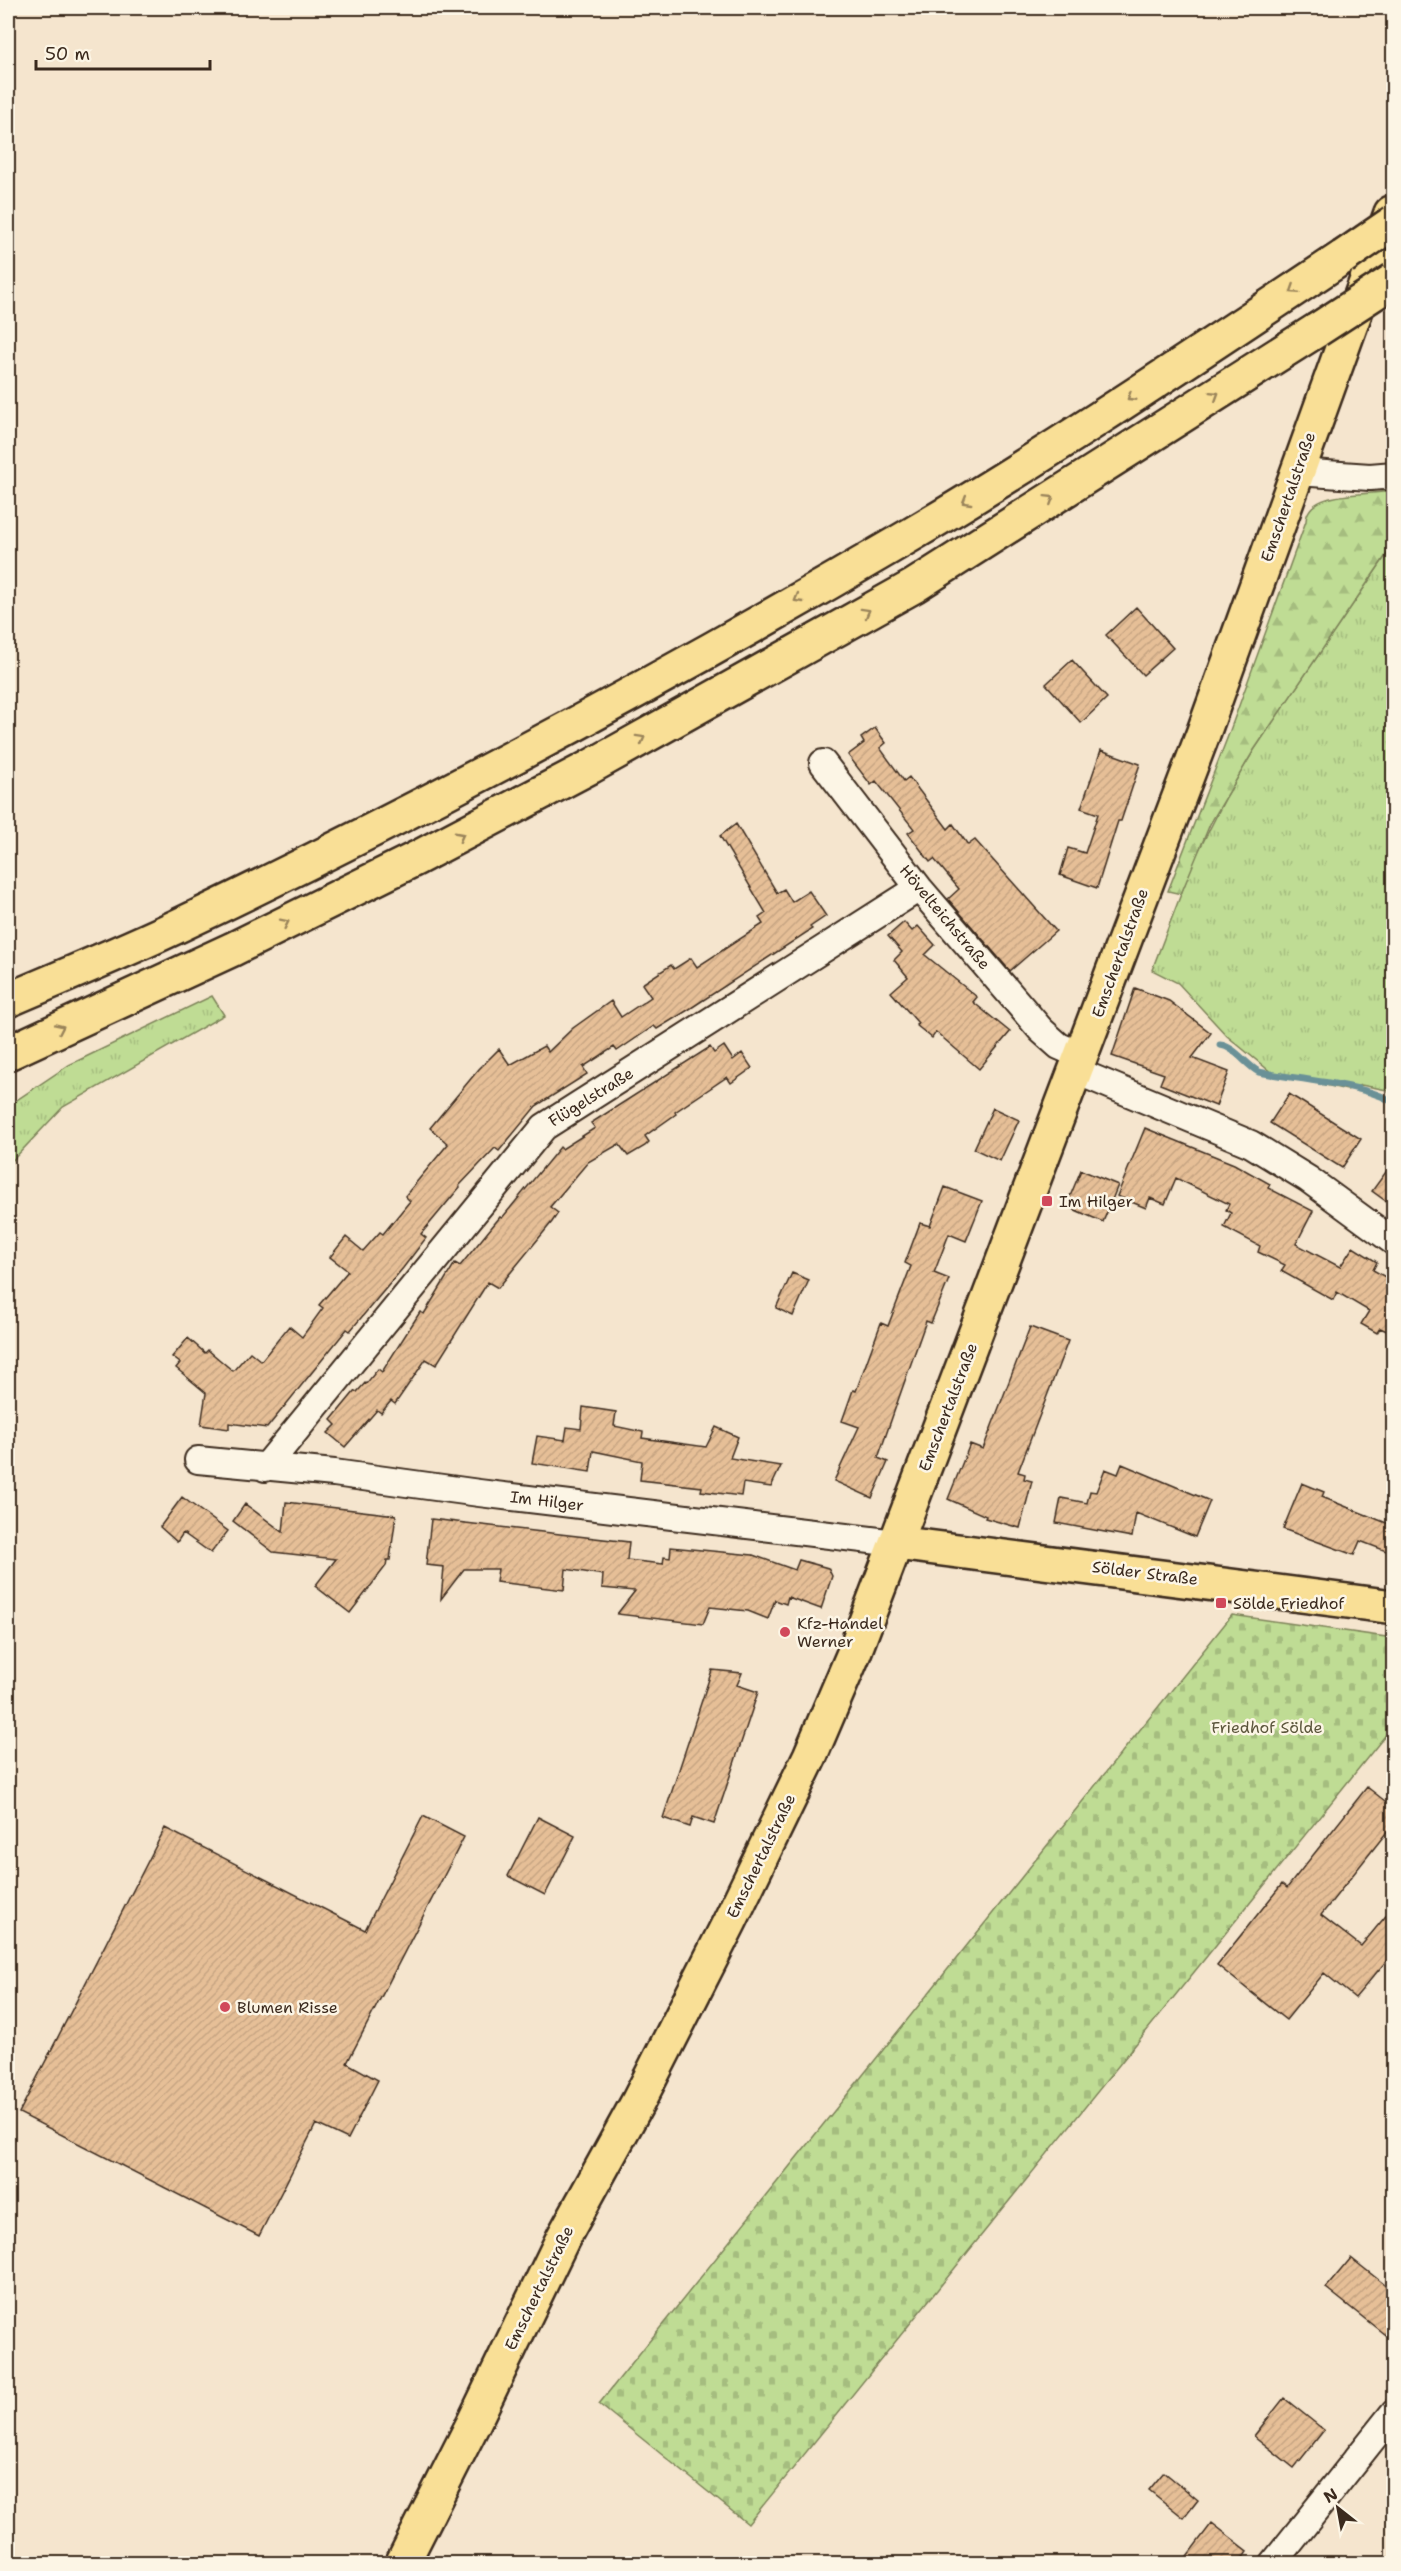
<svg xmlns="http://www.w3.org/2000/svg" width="1401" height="2571" font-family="'Shantell Sans',sans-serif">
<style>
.grass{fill:url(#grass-tufts);stroke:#7d8359;stroke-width:1.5}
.forest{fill:url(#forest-firs);stroke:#7d8359;stroke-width:1.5}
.cemetery{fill:url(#cemetery-stones);stroke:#7d8359;stroke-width:1.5}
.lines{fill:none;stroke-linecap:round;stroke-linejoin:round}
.stream{stroke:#6a9197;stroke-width:7}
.building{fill:url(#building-hatch);stroke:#3b2a1e;stroke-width:1.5}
.minor-casing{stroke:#3b2a1e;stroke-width:30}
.major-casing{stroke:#3b2a1e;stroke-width:38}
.highway-casing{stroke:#3b2a1e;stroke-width:38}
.minor{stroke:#fcf5e5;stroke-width:26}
.major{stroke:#f9df96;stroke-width:33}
.highway{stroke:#f9df96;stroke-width:33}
.highway-bridge-casing{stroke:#3b2a1e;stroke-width:38;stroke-linecap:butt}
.highway-bridge{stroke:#f9df96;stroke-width:33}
.oneway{stroke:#9a845a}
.poi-dot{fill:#d1495b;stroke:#fcf5e5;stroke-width:2}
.labels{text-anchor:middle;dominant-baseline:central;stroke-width:5;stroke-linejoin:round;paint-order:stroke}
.street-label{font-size:16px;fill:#3b2a1e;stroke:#fcf5e5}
.poi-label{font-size:16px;fill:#3b2a1e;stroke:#fcf5e5;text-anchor:start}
.park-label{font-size:16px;fill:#5c563c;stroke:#fcf5e5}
</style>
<defs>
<pattern id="grass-tufts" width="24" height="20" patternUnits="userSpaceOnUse" patternTransform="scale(1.5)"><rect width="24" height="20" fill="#bfdc94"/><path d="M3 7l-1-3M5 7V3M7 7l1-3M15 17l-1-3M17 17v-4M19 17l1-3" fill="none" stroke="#a5bd7f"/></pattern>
<pattern id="forest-firs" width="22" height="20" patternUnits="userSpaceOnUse" patternTransform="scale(1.5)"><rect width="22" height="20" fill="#bfdc94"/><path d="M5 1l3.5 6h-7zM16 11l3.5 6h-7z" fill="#a5bd7f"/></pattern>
<pattern id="cemetery-stones" width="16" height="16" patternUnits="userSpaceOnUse" patternTransform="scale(1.5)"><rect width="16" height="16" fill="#bfdc94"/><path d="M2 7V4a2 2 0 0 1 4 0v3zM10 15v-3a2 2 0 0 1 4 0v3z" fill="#a5bd7f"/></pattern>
<pattern id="building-hatch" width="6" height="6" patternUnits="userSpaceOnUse" patternTransform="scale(1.5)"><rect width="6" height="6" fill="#e6bf97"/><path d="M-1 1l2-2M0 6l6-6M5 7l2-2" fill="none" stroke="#c6a482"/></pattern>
</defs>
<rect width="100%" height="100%" fill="#f5e5ce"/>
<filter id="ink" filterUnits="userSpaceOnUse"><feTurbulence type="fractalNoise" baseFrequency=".0167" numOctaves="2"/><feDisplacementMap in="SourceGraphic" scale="12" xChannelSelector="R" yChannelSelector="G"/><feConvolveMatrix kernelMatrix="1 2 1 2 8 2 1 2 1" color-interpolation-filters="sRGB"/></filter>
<g filter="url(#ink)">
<path class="grass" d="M1387,554L1394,558L1393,1096L1387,1090L1361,1085L1347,1090L1272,1073L1227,1036L1178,983L1152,970L1194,860L1226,797L1254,750Z
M212,996L224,1015L63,1107L8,1165V1106L69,1065Z"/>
<path class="forest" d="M1393,490V545L1254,750L1210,824L1181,894L1168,891L1228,736L1306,521C1308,488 1369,497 1393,490Z"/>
<path class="cemetery" d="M1232,1615L1393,1638V1726L748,2524L599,2404Z"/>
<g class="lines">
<path class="stream" d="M1220,1045C1234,1046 1247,1066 1259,1072C1293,1079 1368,1084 1394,1103"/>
</g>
<path class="building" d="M1136,607L1173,648L1143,675L1106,635Z
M1072,660L1107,698L1081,723L1046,684Z
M875,728L886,743L880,748L904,781L909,777L948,829L953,824L968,845L975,840L1056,931L1010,971L948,899L959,889L934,859L930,862L908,833L914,829L876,781L871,785L848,755L864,743L861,738Z
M1101,750L1140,764L1121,821H1118L1097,888L1060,875L1068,848L1085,853L1098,814L1081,808Z
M736,824L777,893L784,889L792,902L809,891L826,916L810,927L812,929L688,1010L657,1029L654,1026L617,1051L614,1047L583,1067L587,1074L536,1106L499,1151L495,1148L459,1186L460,1187L421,1234L426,1238L403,1268L350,1331L347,1329L267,1428L229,1423V1429L201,1425L206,1393L176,1368L180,1363L172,1357L188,1338L205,1353L208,1350L233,1371L250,1352L261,1361L289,1326L302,1337L323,1308L319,1305L348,1271L330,1257L346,1237L363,1251L380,1232L383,1234L410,1201L405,1196L448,1144L430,1128L479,1069L499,1049L510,1065L544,1046L548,1052L573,1028L611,1001L621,1017L651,997L642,984L671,965L674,969L691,958L697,967L763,924L759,918L766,913L720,836Z
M904,922L912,931L918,926L935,945L925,955L977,997L973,1002L1010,1032L979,1069L936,1032L932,1038L916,1025L918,1023L891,992L908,977L894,960L902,952L888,936Z
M1135,988L1169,1001L1211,1033L1192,1058L1229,1072L1216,1106L1160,1084L1164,1074L1112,1056Z
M724,1046L733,1060L742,1053L752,1068L731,1083L727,1077L675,1112L676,1114L645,1136L649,1142L645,1146L628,1156L619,1144L588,1162L550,1207L558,1213L552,1222L498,1288L488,1282L436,1365L426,1359L395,1404L391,1401L381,1413L377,1410L345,1447L328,1433L336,1425L331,1420L355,1391L357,1392L365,1383L366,1384L378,1369L382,1372L420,1312L424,1314L455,1263L460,1266L500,1217L502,1218L560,1147L562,1149L595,1128L591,1123L710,1047L714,1053Z
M1289,1094L1361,1139L1342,1168L1270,1123Z
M993,1108L1019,1120L1000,1161L974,1149Z
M1145,1128L1234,1164L1270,1184L1268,1188L1313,1211L1296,1244L1340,1267L1353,1247L1377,1262L1373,1270L1394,1282V1334L1380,1328L1377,1333L1361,1324L1369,1311L1337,1292L1333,1300L1281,1271L1285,1265L1258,1252L1260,1246L1224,1227L1231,1213L1226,1210L1229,1204L1176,1178L1165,1204L1150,1198L1146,1208L1117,1196Z
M1394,1161V1207L1372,1191Z
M1081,1170L1118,1185L1103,1222L1066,1206Z
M945,1187L982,1201L966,1241L949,1234L934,1273L949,1279L931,1323L926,1321L896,1406L878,1458L888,1462L872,1498L834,1481L859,1427L842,1421L853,1390L856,1391L881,1323L888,1326L911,1266L905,1263L920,1223L930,1226Z
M792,1273L809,1280L793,1316L776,1308Z
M1030,1327L1068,1341L1018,1472L1025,1474L1024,1479L1032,1481L1020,1528L985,1518L986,1516L948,1499L970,1444L983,1449Z
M583,1407L616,1412L614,1426L643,1432L642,1438L706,1447L716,1427L738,1437L730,1458L781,1466L771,1487L743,1483L741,1496L701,1491L702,1487L640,1480L642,1461L593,1451L590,1472L532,1463L537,1436L565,1440L567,1427L581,1429Z
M1122,1464L1210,1501L1195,1537L1136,1513L1132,1537L1056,1523L1061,1498L1087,1503L1090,1491L1096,1492L1105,1469L1118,1474Z
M1302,1483L1324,1492L1322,1497L1394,1526V1554L1360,1541L1354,1555L1283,1529Z
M182,1497L228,1531L211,1553L183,1533L177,1542L160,1527Z
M286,1502L396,1515L390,1560H387L386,1566L350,1613L315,1586L336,1559L273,1552L233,1521L245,1504L283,1532Z
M431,1519L629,1542L627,1560L663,1564L664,1557L670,1558L671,1547L753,1555L795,1570L799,1560L828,1568L832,1576L821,1609L788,1597L786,1604L775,1600L768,1619L748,1611L710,1607L703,1624L617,1614L635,1591L602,1588L603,1575L566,1569L564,1590L496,1582L498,1569H464L441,1599L444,1567L426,1565Z
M712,1670L742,1673L737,1685L758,1692L714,1824L693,1817L690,1827L663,1818Z
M1367,1787L1394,1808V1823L1321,1915L1361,1946L1394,1906V1952L1355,1998L1324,1973L1286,2020L1217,1965L1282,1884L1287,1888Z
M423,1816L464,1837L347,2063L378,2080L348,2139L316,2124L259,2236L19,2113L165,1828L365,1930Z
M538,1817L575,1836L545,1895L508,1876Z
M1351,2258L1394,2292V2342L1326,2288Z
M1284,2398L1324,2430L1294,2468L1254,2436Z
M1164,2472L1198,2500L1184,2518L1149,2490Z
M1212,2523L1248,2551L1238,2564H1197L1187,2556Z"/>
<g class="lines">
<defs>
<path id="minor" d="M1297,472L1370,477L1394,475
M823,763L919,888L1041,1030L1059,1046L1082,1056
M1076,1071L1251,1144L1308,1179L1394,1242
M198,1460L334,1473L479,1493L896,1543
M265,1468L544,1127L919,888
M1273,2564L1394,2412"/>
<path id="major" d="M896,1543L1394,1607
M402,2564L474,2422L563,2238L638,2102L730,1921L810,1756L854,1653L1203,734L1391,213"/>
<path id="highway" d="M8,1000C66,975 126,951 184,923C431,805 673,675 909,536C1057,449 1200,352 1343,257
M8,1053L233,949L417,858L590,767L914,586L1317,330"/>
</defs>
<use href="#minor" class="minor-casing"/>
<use href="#major" class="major-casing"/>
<use href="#highway" class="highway-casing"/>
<use href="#minor" class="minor"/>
<use href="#major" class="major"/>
<use href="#highway" class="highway"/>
<defs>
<path id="highway-bridge" d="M1343,257L1394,222
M1317,330L1394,280"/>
</defs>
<use href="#highway-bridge" class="highway-bridge-casing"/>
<use href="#highway-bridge" class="highway-bridge"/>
</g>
<defs><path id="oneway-chevron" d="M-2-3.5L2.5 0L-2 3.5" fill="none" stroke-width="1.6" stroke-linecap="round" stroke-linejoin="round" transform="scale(1.5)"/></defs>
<g class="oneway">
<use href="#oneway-chevron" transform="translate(1294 290) rotate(147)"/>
<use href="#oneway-chevron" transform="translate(1215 395) rotate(-32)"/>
<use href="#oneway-chevron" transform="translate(1131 397) rotate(147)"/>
<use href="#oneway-chevron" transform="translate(1050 499) rotate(-32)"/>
<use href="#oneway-chevron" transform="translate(966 501) rotate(149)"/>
<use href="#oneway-chevron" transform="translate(798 599) rotate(150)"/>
<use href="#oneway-chevron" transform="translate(866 612) rotate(-29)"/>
<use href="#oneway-chevron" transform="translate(641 739) rotate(-29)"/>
<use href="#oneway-chevron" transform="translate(460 836) rotate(-28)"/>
<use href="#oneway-chevron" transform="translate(285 923) rotate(-26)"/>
<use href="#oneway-chevron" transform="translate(60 1028) rotate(-25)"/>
</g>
</g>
<g class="poi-dot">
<rect x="1041" y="1195" width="12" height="12" rx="3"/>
<rect x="1215" y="1597" width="12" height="12" rx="3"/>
<circle cx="785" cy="1632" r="6"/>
<circle cx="225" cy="2007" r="6"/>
</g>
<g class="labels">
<g class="street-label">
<text transform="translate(1288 497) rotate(-71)">Emschertalstraße</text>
<text transform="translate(945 917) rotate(50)">Hövelteichstraße</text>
<text transform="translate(1120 953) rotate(-70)">Emschertalstraße</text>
<text transform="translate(591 1097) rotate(-32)">Flügelstraße</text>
<text transform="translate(948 1407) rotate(-69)">Emschertalstraße</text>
<text transform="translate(547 1501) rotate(7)">Im Hilger</text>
<text transform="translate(1145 1573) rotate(7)">Sölder Straße</text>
<text transform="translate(761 1856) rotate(-64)">Emschertalstraße</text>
<text transform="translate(539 2288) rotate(-64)">Emschertalstraße</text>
</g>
<g class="poi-label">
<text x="1059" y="1201">Im Hilger</text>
<text x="1233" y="1603">Sölde Friedhof</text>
<text x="797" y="1623">Kfz-Handel<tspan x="797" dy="18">Werner</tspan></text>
<text x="237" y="2007">Blumen Risse</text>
</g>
<g class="park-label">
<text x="1267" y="1727">Friedhof Sölde</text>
</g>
</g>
<rect width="1401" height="2571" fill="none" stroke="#fcf5e5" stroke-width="30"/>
<rect x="15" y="15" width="1371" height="2541" fill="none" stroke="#3b2a1e" stroke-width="2" filter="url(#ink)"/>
<g transform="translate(1338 2508) rotate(329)" stroke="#fcf5e5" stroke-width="4.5" paint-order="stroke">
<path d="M0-4.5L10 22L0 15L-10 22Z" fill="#3b2a1e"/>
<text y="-9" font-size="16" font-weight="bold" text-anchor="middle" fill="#3b2a1e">N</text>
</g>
<path d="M36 60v9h174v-9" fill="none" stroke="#3b2a1e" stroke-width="3"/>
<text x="45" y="60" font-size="18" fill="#3b2a1e" stroke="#fcf5e5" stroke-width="4.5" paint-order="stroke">50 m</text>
</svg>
